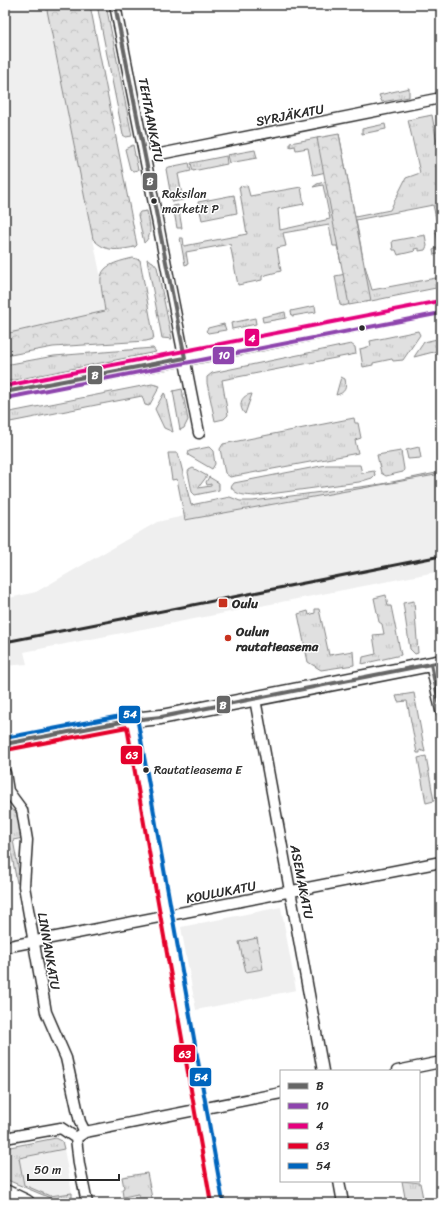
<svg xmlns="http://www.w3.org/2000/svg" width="446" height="1208" font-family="Sriracha,sans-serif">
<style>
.built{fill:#efefef}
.grass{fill:url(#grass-tufts);stroke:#868686}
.park{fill:url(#park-crowns);stroke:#868686}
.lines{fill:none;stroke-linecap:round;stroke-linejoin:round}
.street-casing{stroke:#2b2b2b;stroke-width:13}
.secondary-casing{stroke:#2b2b2b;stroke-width:17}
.primary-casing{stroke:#2b2b2b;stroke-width:19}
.street{stroke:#fff;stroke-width:10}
.secondary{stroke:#fff;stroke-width:14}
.primary{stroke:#fff;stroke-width:16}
.rail{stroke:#2b2b2b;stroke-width:3}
.bus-1-casing{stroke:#fff;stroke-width:7}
.bus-2-casing{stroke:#fff;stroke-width:7}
.bus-3-casing{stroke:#fff;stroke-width:7}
.bus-4-casing{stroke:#fff;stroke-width:7}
.bus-5-casing{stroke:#fff;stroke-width:7}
.bus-1{stroke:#666;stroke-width:4}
.bus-2{stroke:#8e44ad;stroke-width:4}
.bus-3{stroke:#e5007d;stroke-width:4}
.bus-4{stroke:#e4002b;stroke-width:4}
.bus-5{stroke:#0065bd;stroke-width:4}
.bus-dot{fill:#2b2b2b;stroke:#fff;stroke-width:1.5}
.poi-dot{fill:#c8321e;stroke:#fff;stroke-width:1.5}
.labels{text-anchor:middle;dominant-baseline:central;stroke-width:3;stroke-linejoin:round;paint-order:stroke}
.bus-label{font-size:12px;fill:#2b2b2b;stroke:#fff;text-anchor:start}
.street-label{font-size:13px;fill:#2b2b2b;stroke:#fff}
.poi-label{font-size:13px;font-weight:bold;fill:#2b2b2b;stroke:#fff;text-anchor:start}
.line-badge{stroke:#fff;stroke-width:1.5}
.badge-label{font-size:11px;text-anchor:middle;font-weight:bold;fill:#fff}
</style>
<defs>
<pattern id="grass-tufts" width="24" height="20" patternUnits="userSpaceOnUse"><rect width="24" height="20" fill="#e0e0e0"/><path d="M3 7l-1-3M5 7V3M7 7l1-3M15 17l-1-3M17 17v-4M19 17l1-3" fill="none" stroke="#c0c0c0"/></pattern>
<pattern id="park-crowns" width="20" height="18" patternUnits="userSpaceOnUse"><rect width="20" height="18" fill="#e0e0e0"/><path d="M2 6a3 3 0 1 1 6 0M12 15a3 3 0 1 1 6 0" fill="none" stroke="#c0c0c0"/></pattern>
</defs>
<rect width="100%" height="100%" fill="#fff"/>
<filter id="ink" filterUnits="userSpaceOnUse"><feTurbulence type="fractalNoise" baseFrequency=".025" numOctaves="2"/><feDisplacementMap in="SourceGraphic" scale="8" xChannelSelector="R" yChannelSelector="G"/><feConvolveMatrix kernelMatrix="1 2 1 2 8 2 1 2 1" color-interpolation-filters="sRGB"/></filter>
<g filter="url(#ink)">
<path class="built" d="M5,5H46L109,318L5,340Z
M441,474V571L24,652L27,664L5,666V599L36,592L157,522L184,516L185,520Z
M281,907L296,990L196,1010L181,927Z
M64,1149L72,1193L50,1196L24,1185L19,1158Z"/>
<path class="grass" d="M97,5H106L132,136L126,137L123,135Z
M409,88V97L382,102L379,95Z
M432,115L441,165V253L434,255L433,250L439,247L436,232H439L433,205L356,220L363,258L361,259L339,134L355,217L390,210L406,178L420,173L408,120Z
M385,124L386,129L362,134V129Z
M322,137L326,172L313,175L308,148L296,150L295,146L290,147V143Z
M133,145L138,170L133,171L130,169L125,149Z
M255,150L257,158L229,163L227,155Z
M226,156L227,164L193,171L191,163Z
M189,163L191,171L178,174L183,200L172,202L166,169L169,167Z
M328,181L341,263L337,246H333L329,225L283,233L286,246L277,248L281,271L262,276V280L238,285L230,244L186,252L188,264L185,265L180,238H183L184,246L247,234L239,187L247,185L250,196L301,187L304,204L278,209L280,230L330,219L323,185L313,187L317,184Z
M234,195L237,213L202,220L198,202Z
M178,205L182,228H177L173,206Z
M147,211C149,223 154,234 144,243L138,215L140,212Z
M425,235L427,246L425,250L419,251V248L414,249L415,251L398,255L396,250H393L392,241Z
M147,259L153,262L157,267L172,339L162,338Z
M365,266L372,290L441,277V287L366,302L360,273Z
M346,274L355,303L343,306L340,305L335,276Z
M315,306L316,312L292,316L291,311Z
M285,312L286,318L263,322L262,317Z
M255,318L256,324L232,329L231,323Z
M224,324L226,330L208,333L206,331L208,328Z
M418,331L420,335L403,360L393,361L392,359L373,363V365L363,367L360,349L371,346L370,341Z
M437,339L441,340V350L414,357L424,342Z
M351,344L355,347L356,354L222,380L228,415L224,419L215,421L207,383V377L212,373Z
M153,348L156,352L5,382V365L54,356Z
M341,377L345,379C347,388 345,393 336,395Z
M152,384L160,386L149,406L145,405L142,396L5,423V413Z
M182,389L188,420L184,428L180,430L173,391Z
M164,393L165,394L173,432L164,428L155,409Z
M252,394L245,414L244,413C238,405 241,395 252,394Z
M354,418L355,423H358L361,438L355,440L358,453L230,477L225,473L220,449L223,444Z
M209,447L213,451L215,464L212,469L188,455L189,451Z
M419,447L421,458L408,459L406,450Z
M401,451L404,469L403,472L386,476L381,473L377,455Z
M168,453H178L191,505L230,497L240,501H253L382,484L441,472V474L185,520L177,479L172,480Z
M326,465H360L362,473L374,471L375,475L372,478L359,482L255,496C246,495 236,496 231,487L234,483Z
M193,468L207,476L198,488L211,486V484L207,485L206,482L209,477L219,483V490L195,495L192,492L188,472L189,470Z
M386,595L388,606H391L401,655L362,664L363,657L376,654L373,635L384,634L382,624L379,622L374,598Z
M414,601L418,653L415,654L410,649L403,603Z
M315,609H319L329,655L353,651L354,665L321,670L308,662L298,614L308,611L309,615L315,613Z
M414,693L425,752L420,750V753H417L407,701L398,702L396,696Z
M426,756L434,801L426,803L418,758Z
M7,806L19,815L23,838L13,840L21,883H17L5,818V808Z
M56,1138L62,1141L64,1149L19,1158L24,1185L50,1196L72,1193V1203H62L5,1179V1148Z
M147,1173L153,1203H146L145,1199L140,1200L138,1194L123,1197L122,1189L124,1188L122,1177Z
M402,1181L420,1183L424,1203H406Z"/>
<path class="park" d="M46,5H90L137,245L135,247C118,250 106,253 93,239Z
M339,134L371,301L349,305L317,138Z
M133,258L140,260L154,339L146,341L53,347L5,356V334L105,311C100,275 92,267 133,258Z
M257,938L263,969L246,972L239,942Z"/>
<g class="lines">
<defs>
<path id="street" d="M115,5L199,433
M145,157L441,98
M431,664L441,711
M255,699L323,1071
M132,720L217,1203
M5,773L8,791L22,810L27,840L24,886L46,1012L66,1058L80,1122L85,1132
M5,947L441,862
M397,1071L441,1062
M5,1138L61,1128L76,1138
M76,1138L85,1132L281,1093
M76,1138L79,1164L87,1203
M339,1181L343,1203"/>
<path id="secondary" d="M5,392L212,353L441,307
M5,744L132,720L161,717L441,662"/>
<path id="primary" d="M5,1193L26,1203"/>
</defs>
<use href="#street" class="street-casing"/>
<use href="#secondary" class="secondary-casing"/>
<use href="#primary" class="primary-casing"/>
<use href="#street" class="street"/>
<use href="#secondary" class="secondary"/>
<use href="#primary" class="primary"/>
<path class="rail" d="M5,642L441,556"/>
<defs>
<path id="bus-1" d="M115,5L185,358
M5,392L185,358
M431,664L441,711
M5,744L132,720L161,717L441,662"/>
<path id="bus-2" d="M6,398L441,313"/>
<path id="bus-3" d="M5,386L440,301"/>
<path id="bus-4" d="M6,750L127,727L211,1203"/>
<path id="bus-5" d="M5,738L131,714L137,717L223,1202"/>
</defs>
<use href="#bus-1" class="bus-1-casing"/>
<use href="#bus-2" class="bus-2-casing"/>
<use href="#bus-3" class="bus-3-casing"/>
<use href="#bus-4" class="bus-4-casing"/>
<use href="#bus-5" class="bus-5-casing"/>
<use href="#bus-1" class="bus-1"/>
<use href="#bus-2" class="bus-2"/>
<use href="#bus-3" class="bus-3"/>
<use href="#bus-4" class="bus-4"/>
<use href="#bus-5" class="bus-5"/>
</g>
</g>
<g class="bus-dot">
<circle cx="154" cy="201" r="3.5"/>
<circle cx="362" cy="328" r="3.5"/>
<circle cx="146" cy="770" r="3.5"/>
</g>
<g class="poi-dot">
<rect x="218" y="598" width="10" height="10" rx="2"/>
<circle cx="228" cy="638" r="4"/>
</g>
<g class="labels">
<g class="bus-label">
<text x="162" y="194">Raksilan<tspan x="162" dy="15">marketit P</tspan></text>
<text x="154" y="770">Rautatieasema E</text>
</g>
<g class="street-label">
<text transform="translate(290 115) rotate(-11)">SYRJÄKATU</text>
<text transform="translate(151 120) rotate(79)">TEHTAANKATU</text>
<text transform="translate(302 882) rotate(79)">ASEMAKATU</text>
<text transform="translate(221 892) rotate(-11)">KOULUKATU</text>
<text transform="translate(49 951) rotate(80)">LINNANKATU</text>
</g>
<g class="poi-label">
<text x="232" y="603">Oulu</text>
<text x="236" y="631">Oulun<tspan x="236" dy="15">rautatieasema</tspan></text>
</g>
</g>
<g class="line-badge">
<rect x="142" y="172" width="16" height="19" rx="4" fill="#666"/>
<rect x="244" y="328" width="16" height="19" rx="4" fill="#e5007d"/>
<rect x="212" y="346" width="23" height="19" rx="4" fill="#8e44ad"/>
<rect x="87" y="365" width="16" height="20" rx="4" fill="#666"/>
<rect x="216" y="695" width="15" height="19" rx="4" fill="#666"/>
<rect x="118" y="705" width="23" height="19" rx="4" fill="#0065bd"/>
<rect x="120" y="745" width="23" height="20" rx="4" fill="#e4002b"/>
<rect x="173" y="1044" width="23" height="19" rx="4" fill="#e4002b"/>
<rect x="189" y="1067" width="23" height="20" rx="4" fill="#0065bd"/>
</g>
<g class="badge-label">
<text x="150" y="185">B</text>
<text x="252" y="342">4</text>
<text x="224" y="359">10</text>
<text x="95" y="379">B</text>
<text x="223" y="709">B</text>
<text x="130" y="718">54</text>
<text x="132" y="759">63</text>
<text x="185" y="1058">63</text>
<text x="201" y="1081">54</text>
</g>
<rect width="446" height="1208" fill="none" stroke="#fff" stroke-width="20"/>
<rect x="10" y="10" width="426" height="1188" fill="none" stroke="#2b2b2b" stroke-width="1.5" filter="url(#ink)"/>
<rect x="280" y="1070" width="140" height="112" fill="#ffffff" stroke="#aaaaaa"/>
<rect x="288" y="1083" width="20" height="6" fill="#666666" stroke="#aaaaaa"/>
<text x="316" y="1090" font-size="12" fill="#2b2b2b">B</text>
<rect x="288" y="1103" width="20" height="6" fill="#8e44ad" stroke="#aaaaaa"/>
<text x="316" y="1110" font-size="12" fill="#2b2b2b">10</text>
<rect x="288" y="1123" width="20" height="6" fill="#e5007d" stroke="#aaaaaa"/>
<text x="316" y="1130" font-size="12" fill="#2b2b2b">4</text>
<rect x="288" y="1143" width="20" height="6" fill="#e4002b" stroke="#aaaaaa"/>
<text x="316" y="1150" font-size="12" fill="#2b2b2b">63</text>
<rect x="288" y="1163" width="20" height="6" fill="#0065bd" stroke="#aaaaaa"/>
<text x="316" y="1170" font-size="12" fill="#2b2b2b">54</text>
<path d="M28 1174v6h91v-6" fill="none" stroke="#2b2b2b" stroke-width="2"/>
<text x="34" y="1174" font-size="12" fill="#2b2b2b" stroke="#ffffff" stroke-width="3" paint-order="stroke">50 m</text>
</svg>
